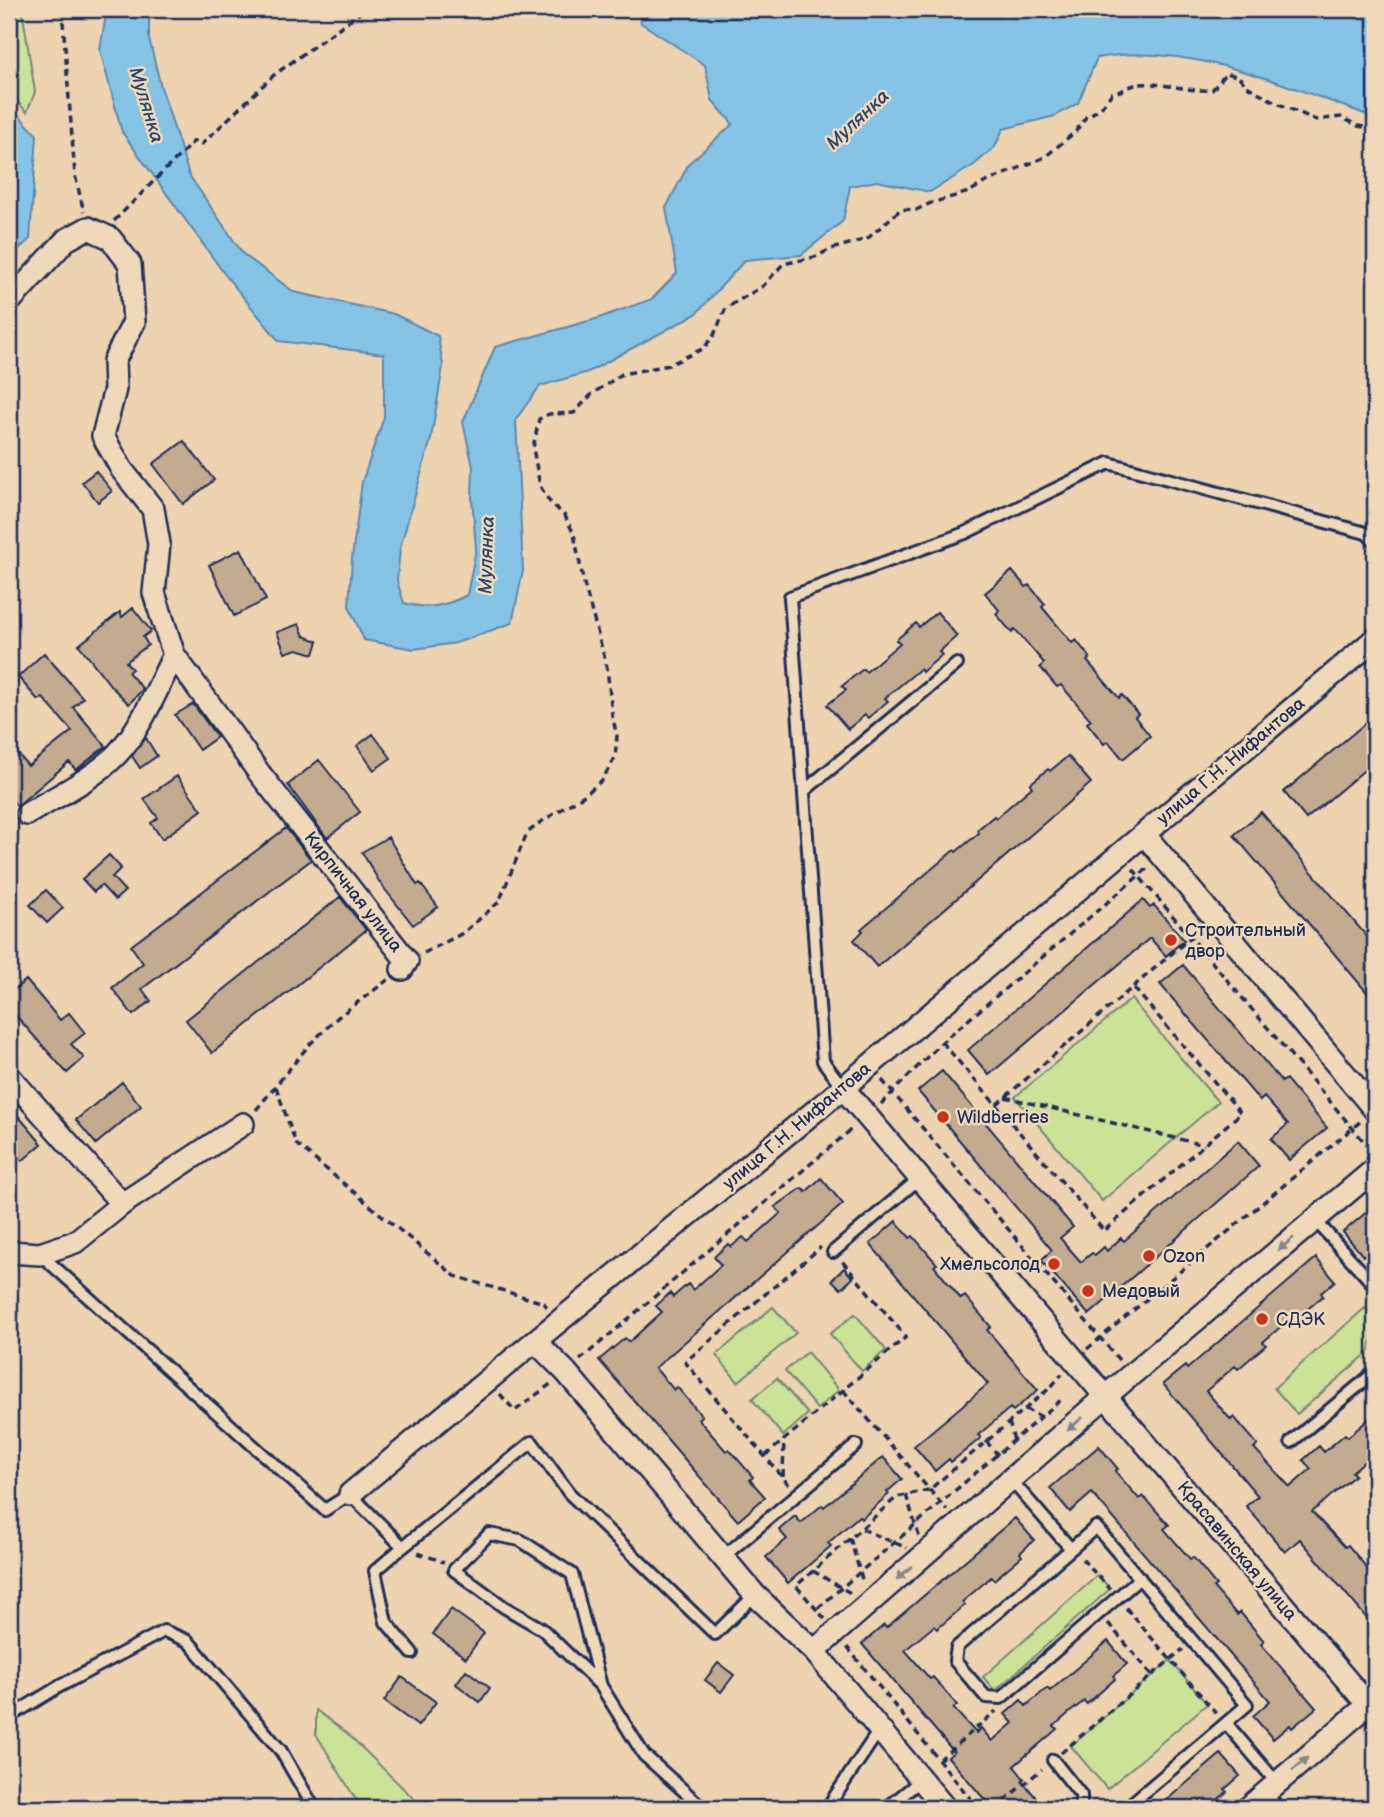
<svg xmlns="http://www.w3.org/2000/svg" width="1384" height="1817" font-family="'Balsamiq Sans',sans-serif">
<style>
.green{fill:#cce297;stroke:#74887a;stroke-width:2}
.water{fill:#86c4e6;stroke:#5b88b0;stroke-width:2}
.building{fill:#c3ab8f;stroke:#1b2f5e;stroke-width:2}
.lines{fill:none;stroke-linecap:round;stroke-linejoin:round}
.lane-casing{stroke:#1b2f5e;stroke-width:16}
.street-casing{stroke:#1b2f5e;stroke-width:26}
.path{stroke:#1b2f5e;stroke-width:3.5;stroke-dasharray:7 5;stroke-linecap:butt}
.lane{stroke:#f0d9b9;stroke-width:10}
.street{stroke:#f0d9b9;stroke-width:21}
.oneway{fill:#86848c}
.poi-dot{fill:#c8321e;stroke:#f0d9b9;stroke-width:2.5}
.labels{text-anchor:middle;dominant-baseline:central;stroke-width:5;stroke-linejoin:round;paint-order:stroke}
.street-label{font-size:18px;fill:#1b2f5e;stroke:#f0d9b9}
.poi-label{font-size:18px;fill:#1b2f5e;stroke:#f0d9b9;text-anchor:start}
.water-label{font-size:19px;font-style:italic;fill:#2b4572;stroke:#f0d9b9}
</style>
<rect width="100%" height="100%" fill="#eed3b0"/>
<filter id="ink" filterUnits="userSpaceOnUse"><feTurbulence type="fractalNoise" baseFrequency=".0143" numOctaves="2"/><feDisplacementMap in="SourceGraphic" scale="14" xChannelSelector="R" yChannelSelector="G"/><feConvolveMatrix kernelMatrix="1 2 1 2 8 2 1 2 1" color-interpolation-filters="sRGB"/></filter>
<g filter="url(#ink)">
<path class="green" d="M9,9H22L35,92L27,112L9,93Z
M1131,999L1218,1102L1102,1201L1015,1097Z
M773,1307L796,1333L738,1382L716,1355Z
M1365,1308L1375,1319L1370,1351L1297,1414L1274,1388Z
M855,1314L886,1350L862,1371L830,1334Z
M807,1352L839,1390L817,1409L785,1371Z
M777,1378L808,1414L783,1436L752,1399Z
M1098,1575L1110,1589L995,1691L983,1677Z
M1170,1660L1207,1704L1107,1789L1071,1746Z
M316,1710L348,1734L414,1799L420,1808H361L316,1734Z"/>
<path class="water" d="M107,9H149V39L161,87L189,175L243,254L294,292L394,314L438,336L443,366L431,439L400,548L397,581L404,603C428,610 446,606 467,595L476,549L472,497L473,467L463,422L495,347L596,319L652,299L677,273L666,208L689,163L733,124L712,100L705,65L641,23L638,9H1240L1247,11L1375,9V118C1293,88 1185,40 1097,58L1078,103L1055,116L1003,129L995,147L974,165L930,192L877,181L850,186L843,221L801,255L745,260L696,314L588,372L540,386L516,419L523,571L512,623L456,643L414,649L364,640L349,606L352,558L362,482L384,417V354L279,341L226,276L122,132L100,50Z
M9,105L37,135L30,239L9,258Z"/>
<path class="building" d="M184,441L214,480L183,504L153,464Z
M96,471L112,491L98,502L82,482Z
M241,549L266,600L234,616L209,565Z
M1012,571L1026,587L1029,585L1045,604L1042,607L1072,643L1076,640L1090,658L1087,661L1119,698L1122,695L1138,714L1135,717L1150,736L1123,759L1108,741L1104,744L1087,723L1091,720L1061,685L1057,687L1040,667L1044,663L1015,629L1012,633L996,614L999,610L985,593Z
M133,608L151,631L143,637L148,645L126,662L132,669L128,672L143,689L129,704L111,686L79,645L120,612L122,617Z
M937,612L957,636L939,652L942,655L922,672L920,669L885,698L888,701L868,718L865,715L848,729L827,705L846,690L842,686L863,669L866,672L900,643L896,640L916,623L919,627Z
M299,624L304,636L318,641L314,654L297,649L285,653L277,632Z
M44,653L83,698L73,707L106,746L76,770L69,762L17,806L9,796V743L28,766L72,731L43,698L38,700L18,677Z
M193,704L217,737L199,750L175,715Z
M1375,715V761L1306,819L1284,792Z
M373,734L391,758L374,770L357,746Z
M146,738L157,756L140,768L132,756Z
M1068,756L1091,783L877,967L854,940L863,931L861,929L954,850L956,852L979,833L977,830L994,816L996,818L1032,787L1030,784L1048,769L1050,771Z
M319,760L360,812L327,838L288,785Z
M177,776L202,810L162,839L151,823L158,818L144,799Z
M1261,812L1375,946V1002L1234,835Z
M286,828L311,860L142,989L151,1001L133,1015L112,988L143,963L131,946Z
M388,837L417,885L420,883L438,907L413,925L380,883L362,852Z
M109,855L121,868L112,877L125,891L115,900L101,885L94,892L82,879Z
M46,890L63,908L47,923L30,905Z
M340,897L366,930L212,1053L186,1020Z
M1143,900L1150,908L1154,905L1184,940L1166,956L1150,938L989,1075L968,1050Z
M1183,965L1282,1082L1286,1079L1327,1128L1289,1160L1271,1139L1288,1124L1264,1097L1260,1101L1160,984Z
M26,980L60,1020L69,1013L85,1033L71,1044L84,1058L67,1073L9,1008V994Z
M942,1071L1073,1227L1060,1238L1081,1262L1092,1253L1095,1255L1104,1247L1107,1251L1121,1238L1124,1241L1238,1141L1259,1166L1089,1315L1041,1260L1052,1250L918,1091Z
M122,1082L141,1106L96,1144L76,1120Z
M9,1105L42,1144L22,1161L9,1145Z
M821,1178L843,1204L655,1368L674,1390L677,1387L702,1416L698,1419L726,1451L729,1449L753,1477L750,1480L765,1497L738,1521L599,1360L625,1338L629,1342L662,1312L656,1306L670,1293L673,1297L688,1284L693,1290L721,1265L714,1257L728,1244L731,1247L743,1237L748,1242L781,1213L775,1207L802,1188L806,1192Z
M1375,1205V1246L1363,1256L1343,1232Z
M896,1221L910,1238L913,1236L937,1264L934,1266L961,1299L965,1296L991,1327L987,1330L1038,1390L1013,1411L1010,1408L978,1435L981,1438L951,1462L949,1459L935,1471L914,1446L988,1384L870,1244Z
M1316,1258L1335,1281L1321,1293L1323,1296L1295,1320L1292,1317L1263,1342L1266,1345L1238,1369L1235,1366L1206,1391L1231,1420L1234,1417L1258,1445L1254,1448L1290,1487L1311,1469L1303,1460L1319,1446L1324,1452L1345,1434L1348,1437L1375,1414V1452L1352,1472L1355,1475L1312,1512L1345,1547L1348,1545L1371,1573L1368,1575L1375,1584V1628L1300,1539L1285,1552L1246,1506L1258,1496L1163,1384L1185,1366L1187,1369Z
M844,1268L853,1278L841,1289L832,1280Z
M1099,1446L1118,1469L1115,1471L1139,1499L1143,1496L1169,1525L1164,1529L1190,1559L1193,1557L1216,1585L1213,1587L1237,1615L1240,1612L1264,1641L1261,1644L1316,1708L1292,1728L1290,1725L1273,1739L1253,1716L1270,1701L1092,1493L1070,1512L1050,1488Z
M883,1457L902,1479L887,1492L889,1494L861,1519L859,1516L828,1543L831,1546L788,1583L766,1557L787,1539L779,1530L795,1516L801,1523L822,1505L824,1507Z
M1015,1518L1034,1540L1020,1553L1022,1556L994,1580L991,1577L962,1602L965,1605L937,1629L934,1626L905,1650L930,1679L933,1677L957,1705L953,1708L976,1733L981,1728L992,1741L1013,1723L1005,1714L1021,1700L1026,1706L1047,1688L1050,1691L1108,1641L1127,1664L1113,1676L1115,1679L1087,1704L1084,1701L1069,1713L1054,1726L1057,1729L1014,1766L1024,1779L1022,1781L1045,1808H992L948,1757L954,1752L862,1644L884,1625L886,1628Z
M451,1609L484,1633L466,1658L433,1634Z
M718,1663L734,1675L721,1692L705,1680Z
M466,1670L490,1688L480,1702L456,1684Z
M402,1677L436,1702L418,1726L384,1701Z
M1221,1754L1240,1776L1225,1789L1227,1792L1208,1808H1157Z"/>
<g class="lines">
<defs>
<path id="lane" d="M804,791L957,664
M843,1088L823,1061L790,597L965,533L1109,463L1366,533L1375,541
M1315,1220L1375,1286
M833,1252L920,1178
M40,1254L325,1510L350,1494L403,1547L375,1571L386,1622L412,1653
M1291,1442L1375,1372
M1011,1480L1071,1549L1096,1527L1247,1705L1226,1723L1277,1783
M403,1547L532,1442L569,1493L715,1634L755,1595
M1071,1549L957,1647L955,1661L986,1697L1001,1698L1140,1578
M723,1557L856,1445
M601,1686L542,1629L504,1607L454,1570L489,1534L520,1540L572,1574L601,1686L644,1755L703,1808
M9,1717L60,1686L164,1631L188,1641L281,1751L314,1808
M1053,1760L1081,1795V1808
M1266,1793L1278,1808
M827,1808L880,1729
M887,1808L921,1780
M1126,1808L1226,1723"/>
<path id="street" d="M9,302L66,240L88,228L110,238L130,264L134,322L114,361L115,389L103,436L122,470L153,509L159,544L154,593L174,655L260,774L407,961L402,969
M27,814C57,796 92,780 117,754C143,726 157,688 174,655
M1144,834L1375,1110
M9,1076L122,1204
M843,1088L1368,1705
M9,1252L40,1254L75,1242L122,1204L243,1124
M350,1494L535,1341
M814,1651L1106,1396L1375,1169
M945,1808L814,1651L755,1595L566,1372L535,1341L843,1088L1375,639
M1248,1808L1375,1699"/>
</defs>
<use href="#lane" class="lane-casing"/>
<use href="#street" class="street-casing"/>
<path class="path" d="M62,9L75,175L84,212
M114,221L194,141L202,144L274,75L365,9
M1133,869L1372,1151
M424,953L463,933L499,902L527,833L541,822L586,794L602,780L615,758L617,736L612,715L607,667L584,584L574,534L565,516L549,501L540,486L533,448L539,419L549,414L574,413L592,394L622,374L669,365L704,348L714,335L726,308L763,286L783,264L815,257L831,249L867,239L901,209L916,210L931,203L969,192L984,183L1045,157L1076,131L1086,117L1101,108L1112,93C1122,92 1130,85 1139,84C1164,82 1187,92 1212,90L1227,73L1239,77L1247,86L1277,103L1316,120L1341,117L1358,126L1375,129
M942,1042L996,1105L1191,937
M882,1080L1119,1360
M276,1087L296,1144L455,1276L544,1303L547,1307
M1005,1097L1204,1145
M881,1104L942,1042L1148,868
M996,1105L1104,1231L1241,1113L1133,987
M256,1110L309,1045L338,1017L389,979
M1087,1349L1361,1121
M580,1360L854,1127
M843,1390L947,1510
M500,1394L515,1411L552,1383
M1025,1409L1042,1417
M1009,1422L1014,1441
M986,1441L998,1455
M765,1456L906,1337L841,1260
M783,1477L784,1440
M789,1485L685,1362L821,1247
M906,1495L919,1536
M862,1529L907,1548
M850,1538L863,1583
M418,1553L444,1562
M1082,1559L1110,1589
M813,1571L852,1594
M818,1608L1062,1399
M1126,1608L1217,1714
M825,1619L796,1586L897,1497L929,1490L1051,1387L1062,1374
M1108,1623L1152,1675
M847,1647L978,1808
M1061,1753L1183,1649
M939,1760L996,1711
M995,1808L1042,1769"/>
<use href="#lane" class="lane"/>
<use href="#street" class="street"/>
</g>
<defs><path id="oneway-solid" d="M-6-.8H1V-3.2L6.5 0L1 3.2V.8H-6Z" transform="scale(1.75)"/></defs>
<g class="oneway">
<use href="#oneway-solid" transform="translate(1286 1244) rotate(140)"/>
<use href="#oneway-solid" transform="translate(1075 1424) rotate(139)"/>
<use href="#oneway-solid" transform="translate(904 1573) rotate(139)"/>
<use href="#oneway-solid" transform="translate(1300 1764) rotate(-41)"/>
</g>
</g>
<g class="poi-dot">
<circle cx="1171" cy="940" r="7"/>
<circle cx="943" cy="1117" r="7"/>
<circle cx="1149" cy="1256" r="7"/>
<circle cx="1054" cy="1264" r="7"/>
<circle cx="1088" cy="1291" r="7"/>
<circle cx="1262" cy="1319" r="7"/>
</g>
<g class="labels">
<g class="street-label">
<text transform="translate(1231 761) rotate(-40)">улица Г.Н. Нифантова</text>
<text transform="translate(353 892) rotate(52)">Кирпичная улица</text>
<text transform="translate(797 1126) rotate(-40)">улица Г.Н. Нифантова</text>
<text transform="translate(1237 1551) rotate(50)">Красавинская улица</text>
</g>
<g class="poi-label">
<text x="1185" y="930">Строительный<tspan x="1185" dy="21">двор</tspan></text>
<text x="957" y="1117">Wildberries</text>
<text x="1163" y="1256">Ozon</text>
<text x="1040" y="1264" text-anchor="end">Хмельсолод</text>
<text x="1102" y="1291">Медовый</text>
<text x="1276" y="1319">СДЭК</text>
</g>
<g class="water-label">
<text transform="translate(146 105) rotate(73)">Мулянка</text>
<text transform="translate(858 120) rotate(-43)">Мулянка</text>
<text transform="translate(487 555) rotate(-88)">Мулянка</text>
</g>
</g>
<rect width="1384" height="1817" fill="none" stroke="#f0d9b9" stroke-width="35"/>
<rect x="18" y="18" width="1349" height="1782" fill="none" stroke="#1b2f5e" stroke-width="2.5" filter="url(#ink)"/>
</svg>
